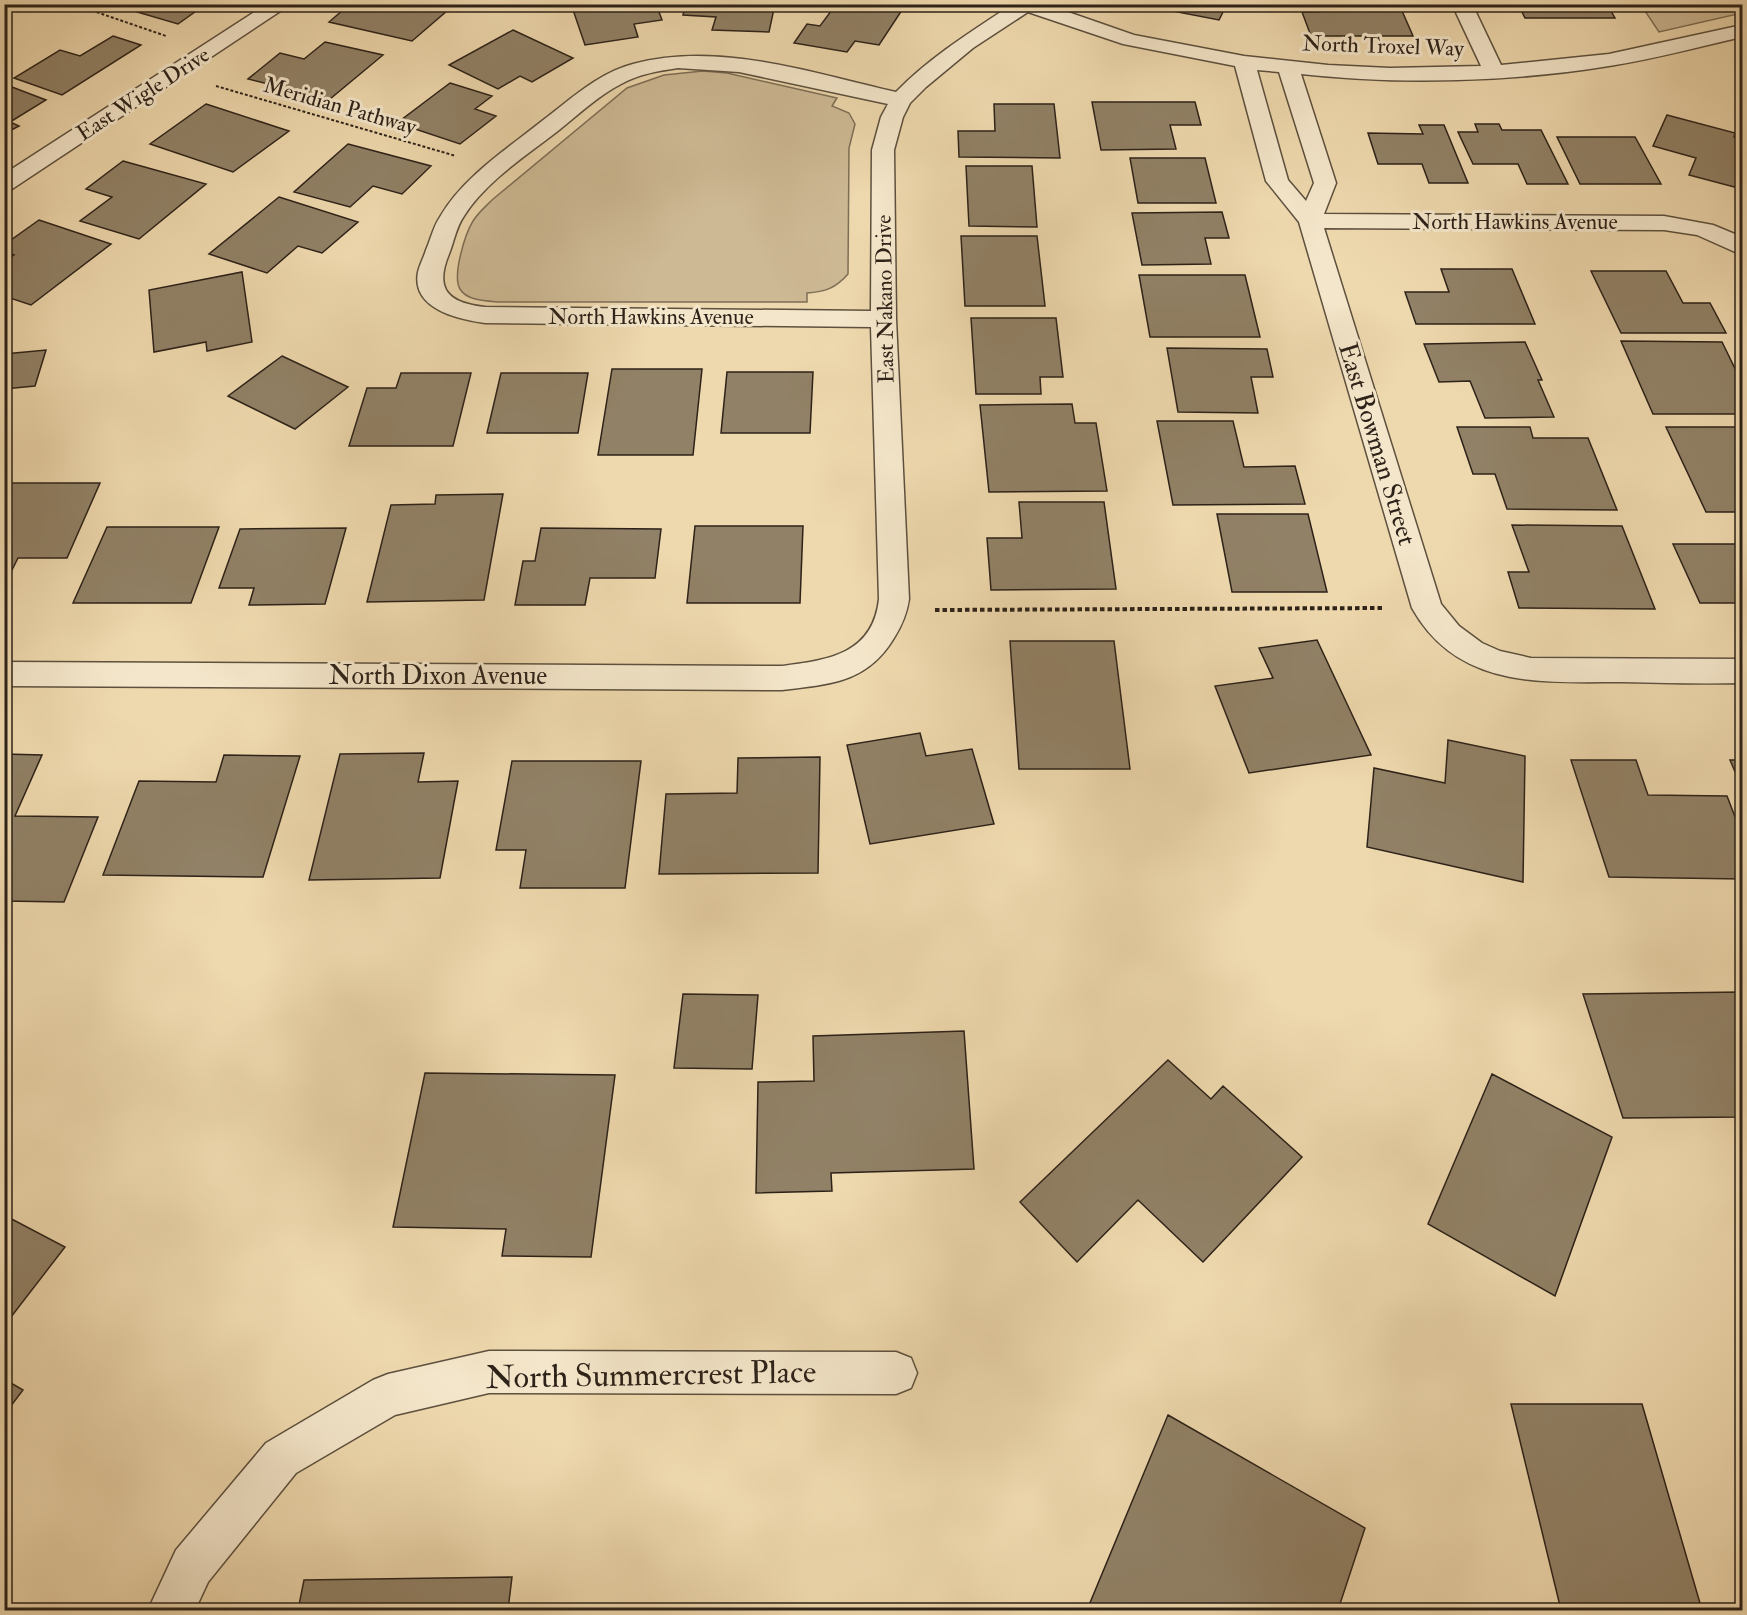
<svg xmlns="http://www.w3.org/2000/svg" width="1747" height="1615" font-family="'IM FELL Double Pica',serif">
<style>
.green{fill:#cdb994;stroke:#7d6e56;stroke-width:1.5}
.building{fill:#918166;stroke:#2d2219;stroke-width:1.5}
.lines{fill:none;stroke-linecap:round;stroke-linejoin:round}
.minor-casing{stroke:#5d503e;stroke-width:3}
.path-far1{stroke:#2d2219;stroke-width:2;stroke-dasharray:3 2;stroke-linecap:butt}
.path{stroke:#2d2219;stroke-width:4;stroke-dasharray:4.5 3;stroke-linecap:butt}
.minor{fill:#f4e6ca;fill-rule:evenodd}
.labels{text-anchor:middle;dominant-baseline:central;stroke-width:6;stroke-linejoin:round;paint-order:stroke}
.far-street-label{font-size:22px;fill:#2d2219;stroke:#f4e6ca}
.street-label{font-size:26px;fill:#2d2219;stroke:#f4e6ca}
.near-street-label{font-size:32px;fill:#2d2219;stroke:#f4e6ca}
</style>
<rect width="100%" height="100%" fill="#eed8ad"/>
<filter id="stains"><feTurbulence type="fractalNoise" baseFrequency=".00333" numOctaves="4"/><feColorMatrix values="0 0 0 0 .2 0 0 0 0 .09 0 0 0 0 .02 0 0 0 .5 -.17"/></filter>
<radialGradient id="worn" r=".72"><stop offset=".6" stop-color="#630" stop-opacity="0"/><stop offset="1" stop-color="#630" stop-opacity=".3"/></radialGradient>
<path class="green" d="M1641,5H1742V13L1659,32Z
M703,71L727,73L837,98L832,106L849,113L855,124L849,148L848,274C836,288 825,292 807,293V302H499C487,301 467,301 460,289C452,276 465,234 473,221C478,213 485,207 492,200L627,88L664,75Z"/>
<path class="building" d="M110,4H206L178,24Z
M350,4L380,5L455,4L412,41L329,22Z
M571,4H656L662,20L634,24L638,37L585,45Z
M686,4H775L769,32L712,30L716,17L683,15Z
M859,4L902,10L879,45L855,41L847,52L794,43L807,24L820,26L834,7L854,11Z
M1164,4H1227L1219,20L1162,9Z
M1317,4H1399L1413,36H1311L1302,12H1320Z
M1518,4H1607L1615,18H1525Z
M513,30L573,58L532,82L520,76L498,89L449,65Z
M113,36L141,45L62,95L14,78L60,50L80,56Z
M325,42L383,55L330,99L248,79L280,53L304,59Z
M450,83L492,96L475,109L496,116L460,144L397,123Z
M4,84L46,100L10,122L19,126L4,134Z
M1092,102H1195L1201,125H1170L1176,149L1101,150Z
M206,104L289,131L233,172L150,144Z
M994,104H1054L1060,158L959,157L958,131H995Z
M1667,115L1735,133L1734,137L1742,140V189L1689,175L1696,158L1653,146Z
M1475,124H1499L1502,130H1541L1568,184H1527L1518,164H1473L1458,132H1478Z
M1419,125H1444L1468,183H1429L1422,164H1378L1368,133L1423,134Z
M1557,137H1635L1661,184H1580Z
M348,144L431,166L402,194L373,186L350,207L294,192Z
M1130,158H1205L1216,203H1138Z
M123,161L206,184L139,239L80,221L112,197L86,189Z
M966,166H1032L1037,227L969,226Z
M279,197L358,222L322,253L298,246L267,273L209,254Z
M1222,212L1229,238H1205L1211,264L1142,265L1132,213Z
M39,220L111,244L31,305L4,296V262L14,255L4,251V245Z
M961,236H1037L1045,306H965Z
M1441,269H1512L1535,324H1416L1405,292H1449Z
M1591,271H1666L1683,303H1710L1726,333H1621Z
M242,272L252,342L207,351L206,342L154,352L149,290Z
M1139,275H1245L1260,337H1150Z
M971,318H1056L1063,377H1040L1041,394H976Z
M1621,341L1722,342L1742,383V414H1653Z
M1525,342L1542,380H1538L1554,417L1485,418L1470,381L1439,382L1424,344Z
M1167,348L1267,349L1273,377H1251L1258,413L1178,412Z
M46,350L35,386L4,389V354Z
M282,356L348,387L295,429L228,396Z
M612,369H702L693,455H598Z
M727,372H813L810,433H721Z
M401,373H471L453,446H349L367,388H396Z
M501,373H588L578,433H487Z
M1072,404L1075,423H1096L1107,491L989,492L980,405Z
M1157,421H1233L1244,467L1295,466L1305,504L1173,505Z
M1457,427H1530L1533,438H1588L1617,510L1507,509L1495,474H1473Z
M1666,427H1742V512H1706Z
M4,483H100L67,558H18L4,586Z
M503,494L484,600L367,602L391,505L435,504L436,495Z
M1019,502H1104L1116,589L991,590L987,538H1022Z
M1217,514H1308L1327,592H1232Z
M1512,525L1622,526L1655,609L1519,608L1508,572H1529Z
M695,526H803L800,603H687Z
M107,527H219L191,603H73Z
M346,528L325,604L249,605L254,588H219L240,529Z
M541,528L661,529L655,578H590L585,605H515L523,561H535Z
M1673,544H1742V603H1700Z
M1317,640L1371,755L1249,773L1215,686L1273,678L1259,648Z
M1010,641H1114L1130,769H1019Z
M920,733L926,756L972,749L994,824L870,844L847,745Z
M1448,740L1525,756L1523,882L1367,847L1374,768L1445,783Z
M424,753L418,782L458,781L440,878L309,880L340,754Z
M4,754L42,755L15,816L98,817L64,902L4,901Z
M224,755L300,756L263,877L103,875L139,781L216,782Z
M820,757L818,873L659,874L666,794L737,793L738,758Z
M1571,760H1636L1648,795L1727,796L1742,835V879L1609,877Z
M1730,760H1742V788Z
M512,761H641L625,888H520L526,850H496Z
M1742,992V1117L1623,1118L1583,994Z
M683,994L758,995L752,1069L674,1068Z
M964,1031L974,1169L831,1173L832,1191L756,1193L758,1082L814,1081L813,1036Z
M1168,1060L1211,1099L1223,1086L1302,1157L1203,1262L1138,1200L1077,1262L1020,1202Z
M425,1073L615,1075L591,1257L502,1256L506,1229L393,1227Z
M1492,1074L1612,1137L1555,1296L1428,1224Z
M4,1215L65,1247L4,1326Z
M4,1379L23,1390L4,1415Z
M1511,1404H1642L1702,1610H1561Z
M1168,1415L1365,1528L1338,1610H1087Z
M512,1577L508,1610H298L304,1580Z
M831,1607L940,1608V1610H831Z"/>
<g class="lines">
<defs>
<path id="minor" d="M267,4H291L12,189L4,191V174Z
M1013,4H1045L1134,35L1244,56L1328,65L1390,68L1481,66L1452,4H1472L1501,65L1609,54L1742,25V37C1698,47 1654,59 1609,66C1511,82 1400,85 1301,74L1336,183L1324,214L1664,216L1713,225L1742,237V255L1697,235L1664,230L1324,228L1441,604L1459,626L1482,643L1500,651L1531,658L1742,659V683C1703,684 1663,683 1623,682C1543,682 1458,690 1412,608L1299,222L1266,181L1235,66L1123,44L1028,12L973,48L926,87L910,103L903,117L894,150L896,319L909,599C907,613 902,625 894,638C867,683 830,684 782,690L4,686V662L782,666C827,660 873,655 879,599L871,327L485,323C458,319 411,309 418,272C420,264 424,257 426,250C431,239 433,227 440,217C463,177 507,149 542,121C570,100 598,73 633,64C719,41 812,73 896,92C930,57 972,31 1013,4ZM678,68L739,72L888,104L881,117L872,150L871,311L485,307C449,303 434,290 449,254C454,242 456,227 464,216C486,181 527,155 559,130C579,114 598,96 621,84C639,74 658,71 678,68ZM1257,70L1279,72L1314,183L1306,201L1288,180Z
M489,1351L896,1352L911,1358L917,1373L911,1388L896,1394L489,1393L395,1415L296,1473L208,1582L195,1610H148L176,1550L266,1443L373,1380L388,1374Z"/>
</defs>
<use href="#minor" class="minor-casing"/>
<path class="path-far1" d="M73,4L166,36
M1666,4L1675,11
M216,86L456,156"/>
<path class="path" d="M935,610L1383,608"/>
<use href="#minor" class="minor"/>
</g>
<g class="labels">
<g class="far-street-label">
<text transform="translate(1383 46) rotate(2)">North Troxel Way</text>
<text transform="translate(143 94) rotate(-33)">East Wigle Drive</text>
<text transform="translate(340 106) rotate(16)">Meridian Pathway</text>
<text x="1515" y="222">North Hawkins Avenue</text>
<text transform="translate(885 299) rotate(-91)">East Nakano Drive</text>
<text x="651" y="317">North Hawkins Avenue</text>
</g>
<g class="street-label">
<text transform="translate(1377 444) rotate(73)">East Bowman Street</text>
<text x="438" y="676">North Dixon Avenue</text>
</g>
<g class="near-street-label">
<text transform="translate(651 1375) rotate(-1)">North Summercrest Place</text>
</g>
</g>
<rect width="1747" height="1615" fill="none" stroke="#eed8ad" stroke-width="24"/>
<rect x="6" y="6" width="1735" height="1603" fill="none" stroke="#2d2219" stroke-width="3"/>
<rect x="12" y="12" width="1723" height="1591" fill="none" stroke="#2d2219" stroke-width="1.5"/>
<rect width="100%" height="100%" filter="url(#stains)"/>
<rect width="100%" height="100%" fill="url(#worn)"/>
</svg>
